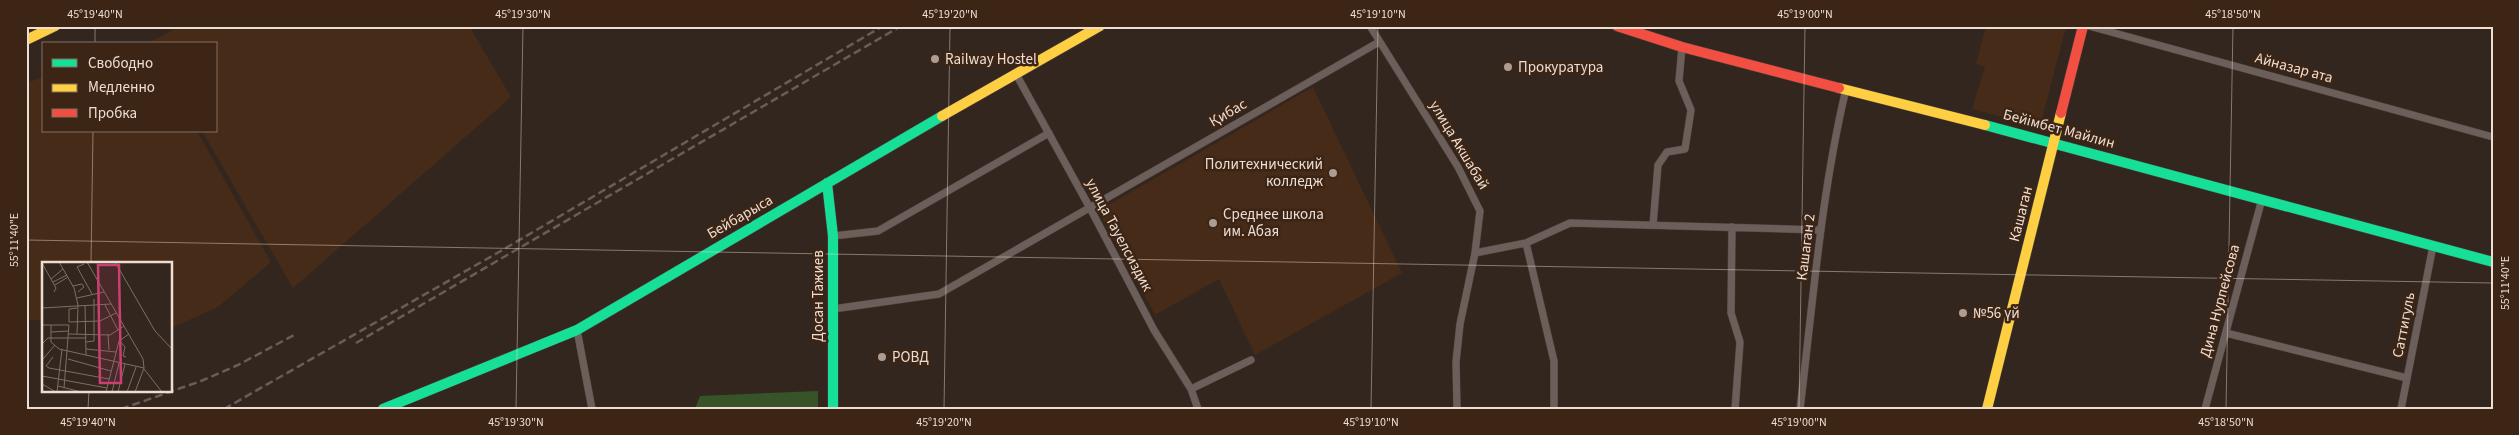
<svg xmlns="http://www.w3.org/2000/svg" width="2519" height="435" font-family="'Source Sans 3',sans-serif">
<style>
.built{fill:#462b18}
.park{fill:#375428}
.lines{fill:none;stroke-linecap:round;stroke-linejoin:round}
.street-casing{stroke:#4f443d;stroke-width:8}
.fast-casing{stroke:#4f443d;stroke-width:11}
.slow-casing{stroke:#4f443d;stroke-width:11}
.jam-casing{stroke:#4f443d;stroke-width:11}
.street{stroke:#6c5f5b;stroke-width:7}
.fast{stroke:#16e098;stroke-width:10}
.slow{stroke:#ffcf43;stroke-width:10}
.jam{stroke:#f24e42;stroke-width:10}
.rail{stroke:#695d5a;stroke-width:2.5;stroke-dasharray:8 4;stroke-linecap:butt}
.ticks{fill:none;stroke:#edddd3;stroke-width:1;stroke-opacity:0.45}
.poi-dot{fill:#ac9d94;stroke:#3c2515;stroke-width:2}
.labels{text-anchor:middle;dominant-baseline:central;stroke-width:5;stroke-linejoin:round;paint-order:stroke}
.poi-label{font-size:15px;fill:#edddd3;stroke:#3c2515;text-anchor:start}
.street-label{font-size:15px;fill:#edddd3;stroke:#3c2515}
.inset-road{fill:none;stroke:#7d6f66;stroke-width:1}
.view{fill:#cb3f73;fill-opacity:0.15;stroke:#cb3f73;stroke-width:2.5}
.inset-edge{fill:none;stroke:#edddd3;stroke-width:2.5}
.neatline{fill:none;stroke:#edddd3;stroke-width:2}
.ticks-label{font-size:12px;text-anchor:middle;fill:#edddd3}
</style>
<rect width="100%" height="100%" fill="#33261e"/>
<path class="built" d="M180,26H469L511,97L293,288L202,131H216V44H146Z
M1986,26L2066,27L2041,123L2037,126L1972,109L1985,67L1976,64Z
M44,77V131H197L271,262L218,307L171,328V264H44V321L26,319V83Z
M1313,87L1402,273L1255,355L1219,279L1155,315L1098,211Z"/>
<path class="park" d="M818,391V409H695L700,396Z"/>
<g class="lines">
<defs>
<path id="street" d="M1370,26L1458,167L1480,211L1475,253L1460,324L1456,362L1457,409
M2089,26L2493,137
M1016,74L1090,208L1154,330L1191,389L1198,409
M1653,225L1658,165L1667,152L1685,149L1691,110L1679,81L1682,47
M1732,227L1731,313L1740,342L1735,409
M833,236L878,231L1049,133
M1526,243L1554,361V409
M1475,253L1526,243L1570,223L1821,230
M833,309L939,294L1379,42
M577,330L592,409
M2226,333L2407,378
M1191,389L1251,360
M1800,409C1813,302 1821,194 1846,89
M2205,409L2262,199
M2401,409L2433,246"/>
<path id="fast" d="M1985,125L2493,262
M827,183L833,236V409
M383,409L577,330L942,116"/>
<path id="slow" d="M26,40L55,26
M1839,88L1985,125
M942,116L1100,26
M1987,409L2061,113"/>
<path id="jam" d="M1617,26L1682,47L1839,88
M2061,113L2083,26"/>
</defs>
<use href="#street" class="street-casing"/>
<use href="#fast" class="fast-casing"/>
<use href="#slow" class="slow-casing"/>
<use href="#jam" class="jam-casing"/>
<use href="#street" class="street"/>
<use href="#fast" class="fast"/>
<use href="#slow" class="slow"/>
<use href="#jam" class="jam"/>
<path class="rail" d="M356,343L901,26
M121,409L201,381L238,365L296,334
M224,409L499,252L883,26"/>
</g>
<path class="ticks" d="M95,44V26M26,240L2493,283M91,264L93,131M88,409L89,391M516,409L523,26M944,409L950,26M1371,409L1378,26M1799,409L1805,26M2226,409L2233,26"/>
<g class="poi-dot">
<circle cx="935" cy="59" r="5"/>
<circle cx="1508" cy="67" r="5"/>
<circle cx="1333" cy="173" r="5"/>
<circle cx="1213" cy="223" r="5"/>
<circle cx="1963" cy="313" r="5"/>
<circle cx="882" cy="357" r="5"/>
</g>
<g class="labels">
<g class="poi-label">
<text x="945" y="59">Railway Hostel</text>
<text x="1518" y="67">Прокуратура</text>
<text x="1323" y="164" text-anchor="end">Политехнический<tspan x="1323" dy="17">колледж</tspan></text>
<text x="1223" y="214">Среднее школа<tspan x="1223" dy="17">им. Абая</tspan></text>
<text x="1973" y="313">№56 үй</text>
<text x="892" y="357">РОВД</text>
</g>
<g class="street-label">
<text transform="translate(2294 68) rotate(15)">Айназар ата</text>
<text transform="translate(1228 113) rotate(-30)">Қибас</text>
<text transform="translate(2059 129) rotate(15)">Бейімбет Майлин</text>
<text transform="translate(1459 145) rotate(59)">улица Акшабай</text>
<text transform="translate(2021 214) rotate(-76)">Кашаган</text>
<text transform="translate(740 217) rotate(-30)">Бейбарыса</text>
<text transform="translate(1119 235) rotate(62)">улица Тауелсиздик</text>
<text transform="translate(1806 247) rotate(-83)">Кашаган 2</text>
<text transform="translate(818 296) rotate(-90)">Досан Тажиев</text>
<text transform="translate(2220 301) rotate(-75)">Дина Нурпейсова</text>
<text transform="translate(2404 325) rotate(-79)">Саттигуль</text>
</g>
</g>
<g transform="translate(42 262)">
<rect width="130" height="130" fill="#33261e"/>
<path class="inset-road" d="M17,0L32,26L36,43M45,0L101,97L102,106L93,130M73,0L113,69L130,87M0,1L14,26L12,30M42,2L35,5L50,32M9,17L21,7M11,20L25,13M13,23L26,15M31,24L40,22L42,25L36,30M35,36L62,30M43,43L44,93M63,43L76,68M0,46L69,42M27,60L58,59L74,51M27,60V47L35,46M0,63H27M9,63V80L17,87L102,106M9,70L27,69M27,72L68,73L82,64M35,72L36,43M66,72L67,88M77,78L83,85L81,94L84,95M44,80L52,79V37M0,82L6,76H44M44,87L74,90M11,95L4,104L7,106L67,117M26,97L69,109M0,98L13,83M102,107L120,130M0,114L65,126M0,122L14,130M16,124L39,130M22,126L27,63M15,130L20,87M64,130L77,79L87,72M70,130L77,101M76,130L83,102M85,130L94,105"/>
<path class="view" d="M56,3H77L79,121H58Z"/>
<rect width="130" height="130" class="inset-edge"/>
</g>
<rect width="2519" height="435" fill="none" stroke="#3c2515" stroke-width="55"/>
<rect x="42" y="42" width="175" height="90" fill="#3c2515" stroke="#836f61"/>
<rect x="52" y="59" width="25" height="8" fill="#16e098" stroke="#836f61"/>
<text x="88" y="68" font-size="15" fill="#edddd3">Свободно</text>
<rect x="52" y="84" width="25" height="8" fill="#ffcf43" stroke="#836f61"/>
<text x="88" y="92" font-size="15" fill="#edddd3">Медленно</text>
<rect x="52" y="109" width="25" height="8" fill="#f24e42" stroke="#836f61"/>
<text x="88" y="118" font-size="15" fill="#edddd3">Пробка</text>
<rect x="28" y="28" width="2464" height="380" class="neatline"/>
<g class="ticks-label">
<text x="95" y="18">45°19'40"N</text>
<text x="523" y="18">45°19'30"N</text>
<text x="950" y="18">45°19'20"N</text>
<text x="1378" y="18">45°19'10"N</text>
<text x="1805" y="18">45°19'00"N</text>
<text x="2233" y="18">45°18'50"N</text>
<text transform="translate(14 240) rotate(-90)" y="4">55°11'40"E</text>
<text transform="translate(2505 283) rotate(-90)" y="4">55°11'40"E</text>
<text x="88" y="426">45°19'40"N</text>
<text x="516" y="426">45°19'30"N</text>
<text x="944" y="426">45°19'20"N</text>
<text x="1371" y="426">45°19'10"N</text>
<text x="1799" y="426">45°19'00"N</text>
<text x="2226" y="426">45°18'50"N</text>
</g>
</svg>
